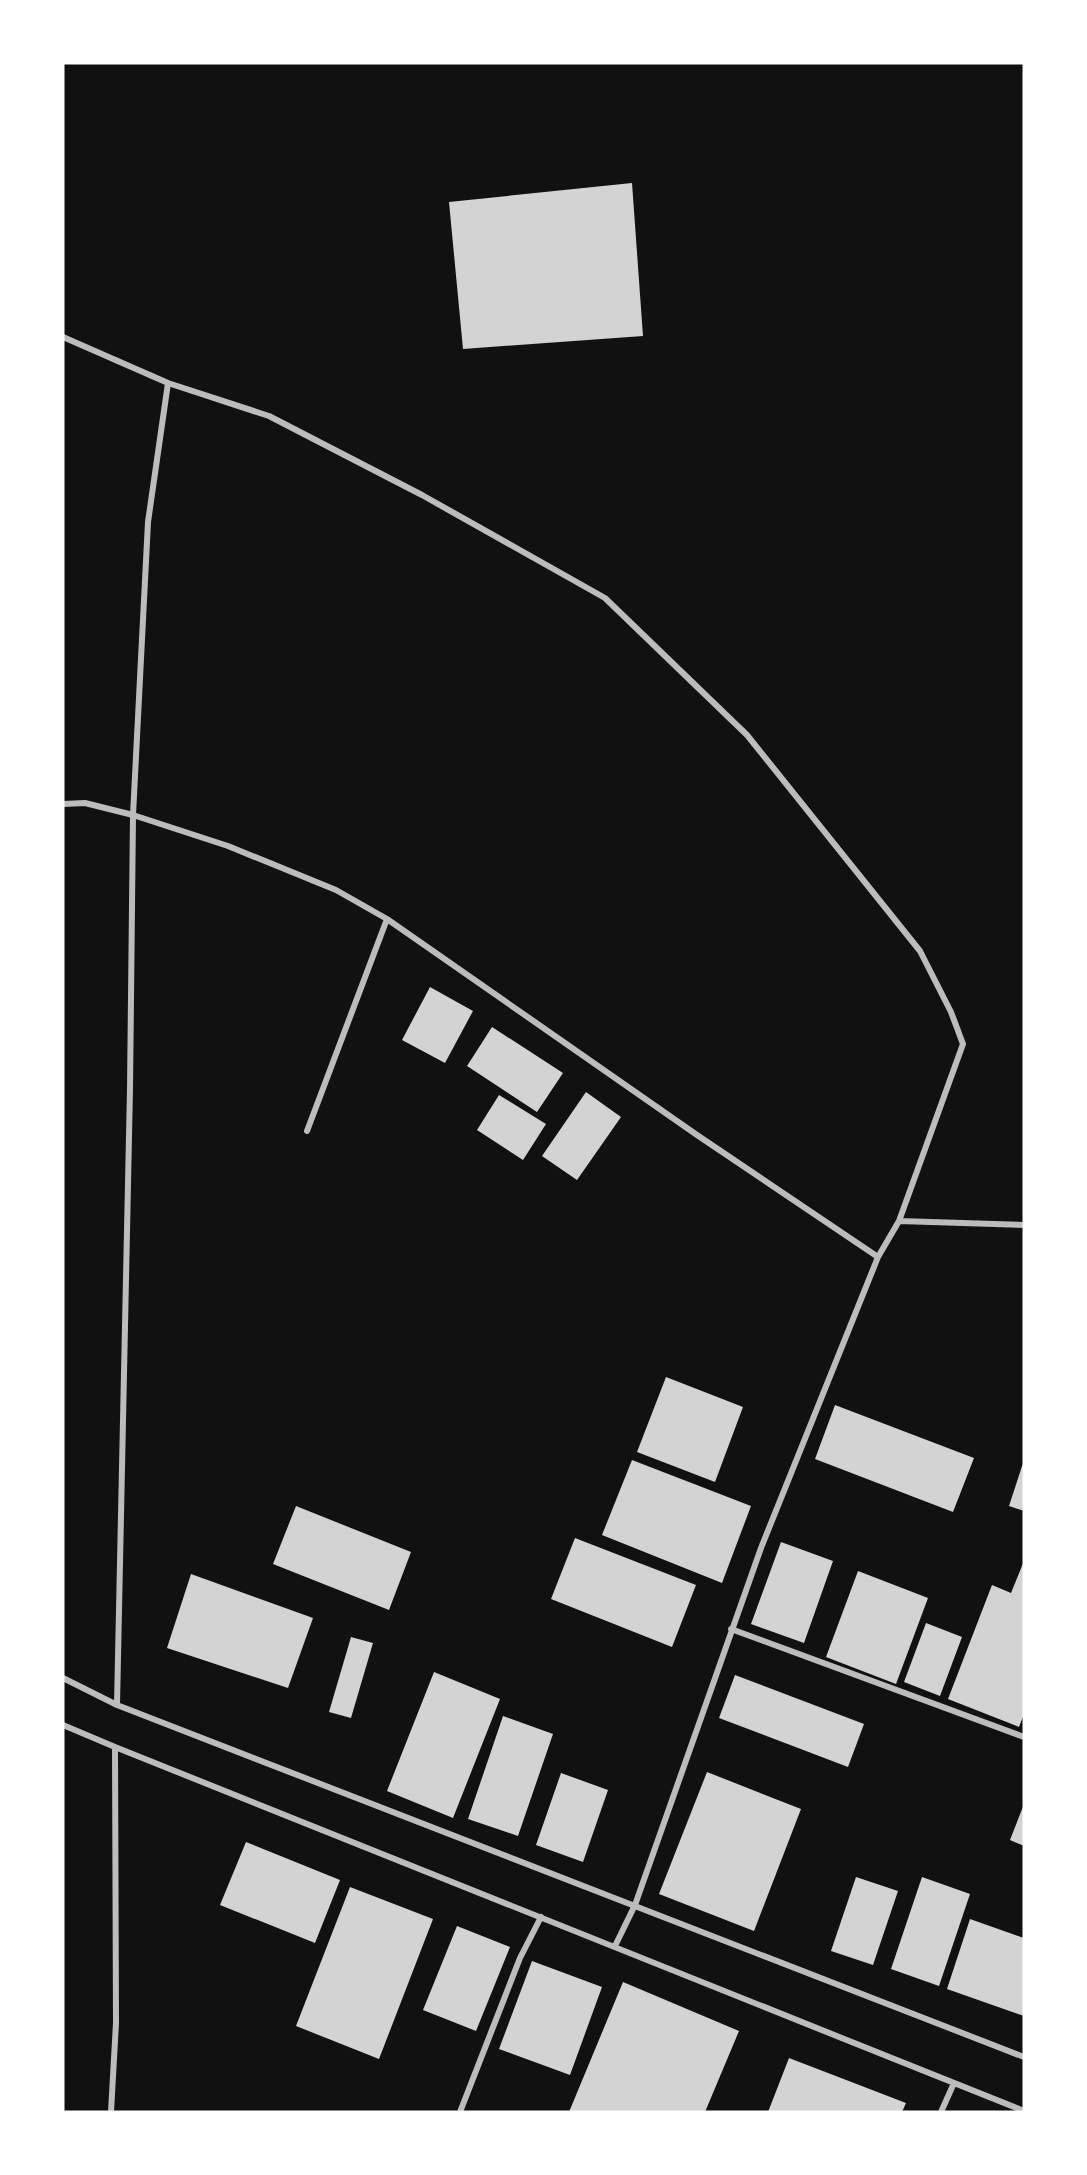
<svg xmlns="http://www.w3.org/2000/svg" width="1087" height="2175" font-family="'Source Sans 3',sans-serif">
<style>
.building{fill:#d3d3d3}
.lines{fill:none;stroke-linecap:round;stroke-linejoin:round}
.minor{stroke:#bcbcbc;stroke-width:6}
</style>
<rect width="100%" height="100%" fill="#111"/>
<path class="building" d="M632,183L643,336L463,349L449,202Z
M430,987L473,1011L445,1063L402,1040Z
M492,1027L563,1073L537,1112L467,1066Z
M586,1092L621,1117L577,1180L542,1156Z
M499,1095L546,1124L523,1160L477,1130Z
M666,1377L743,1407L715,1482L637,1452Z
M835,1405L974,1458L953,1512L815,1459Z
M632,1460L751,1506L722,1583L602,1535Z
M1024,1460V1511L1009,1506Z
M296,1506L411,1552L389,1610L273,1564Z
M575,1538L696,1585L672,1647L551,1599Z
M781,1542L833,1561L804,1643L751,1624Z
M1024,1561V1714L1019,1727L948,1699L992,1585L1011,1593Z
M858,1571L928,1598L896,1684L826,1657Z
M191,1574L313,1618L288,1688L167,1648Z
M926,1623L962,1637L940,1696L904,1682Z
M351,1637L373,1643L351,1718L329,1712Z
M434,1672L500,1699L453,1818L387,1791Z
M735,1675L864,1724L848,1767L719,1718Z
M503,1716L553,1734L518,1836L468,1819Z
M707,1772L801,1809L754,1931L659,1894Z
M561,1773L608,1790L583,1862L536,1845Z
M1024,1804V1846L1010,1840Z
M246,1842L340,1880L315,1943L220,1905Z
M856,1877L898,1891L873,1965L831,1951Z
M922,1877L970,1894L939,1986L891,1969Z
M350,1887L433,1919L379,2059L296,2026Z
M970,1919L1024,1938V2016L947,1989Z
M457,1926L510,1947L476,2031L423,2010Z
M532,1961L602,1987L570,2075L499,2049Z
M623,1982L739,2031L705,2112H569Z
M789,2058L906,2103L902,2112H768Z"/>
<g class="lines">
<path class="minor" d="M63,337L168,383L269,416L422,495L605,598L747,735L920,951L951,1012L963,1044L899,1221L878,1257L761,1548L635,1905L615,1946
M63,804L85,803L133,815L228,846L336,890L387,919L697,1135L878,1257
M307,1131L387,919
M899,1221L1024,1225
M731,1629L1024,1737
M63,1678L117,1705L1024,2057
M117,1705L130,1089L133,815L148,522L168,383
M63,1725L115,1747L1024,2111
M111,2112L116,2023L115,1747
M460,2112L520,1958L541,1917
M941,2112L954,2083"/>
</g>
<rect width="1087" height="2175" fill="none" stroke="#ffffff" stroke-width="129"/>
</svg>
